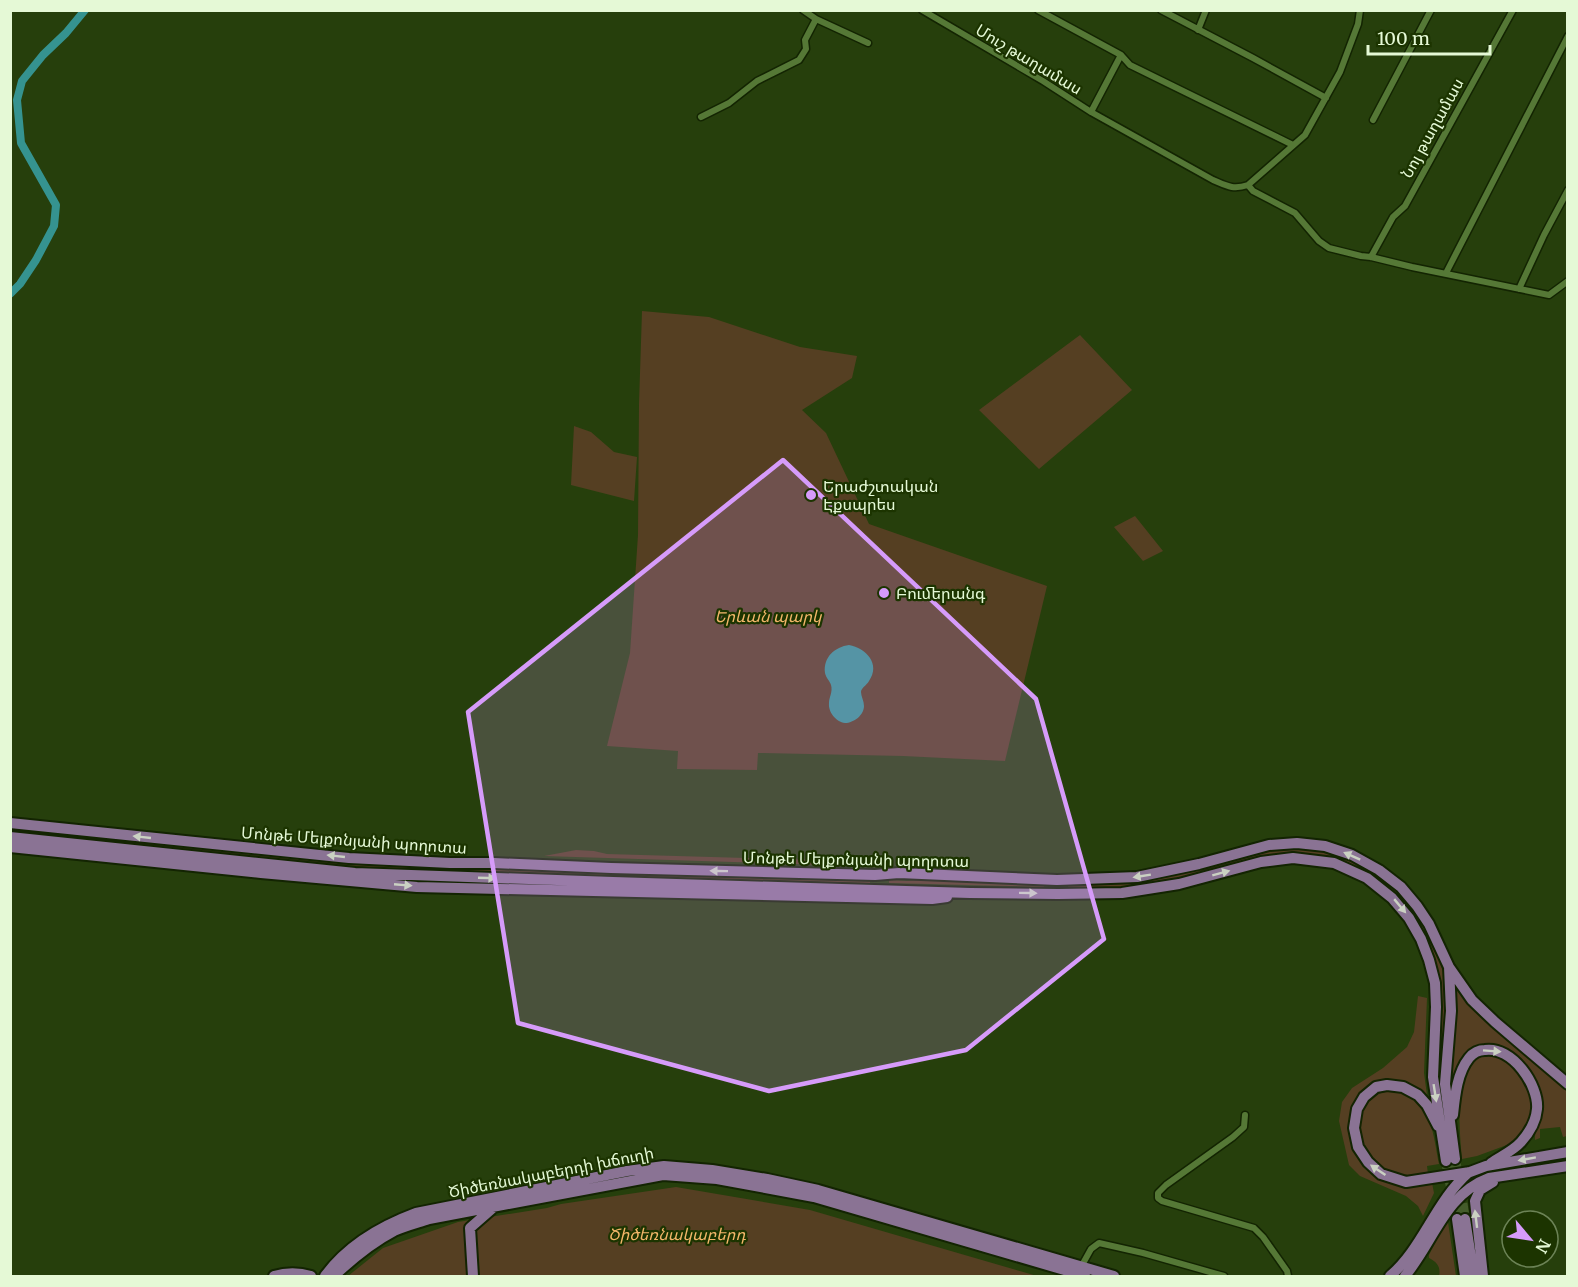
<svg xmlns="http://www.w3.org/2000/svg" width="1578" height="1287" font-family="Merriweather,'Noto Sans Armenian',serif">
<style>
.green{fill:#553f22}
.water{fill:#359390}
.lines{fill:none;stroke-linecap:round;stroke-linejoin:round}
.canal{stroke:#359390;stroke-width:8}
.primary-tunnel{stroke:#435b2a;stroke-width:10;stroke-dasharray:10 5;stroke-linecap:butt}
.minor-casing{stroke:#132402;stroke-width:9}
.primary-casing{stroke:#132402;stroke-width:14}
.minor{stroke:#557836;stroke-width:6}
.primary{stroke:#8a7394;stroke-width:10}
.oneway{fill:#cad1c2}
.marked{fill:#d69bfa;fill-opacity:0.2;stroke:#d69bfa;stroke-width:4.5;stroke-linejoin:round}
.poi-dot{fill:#d69bfa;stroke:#1c3400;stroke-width:2}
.labels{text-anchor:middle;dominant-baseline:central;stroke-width:4.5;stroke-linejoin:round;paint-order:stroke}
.street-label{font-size:16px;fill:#e5f9d6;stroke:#1c3400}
.poi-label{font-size:16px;fill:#e5f9d6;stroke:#1c3400;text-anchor:start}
.park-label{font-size:16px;font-style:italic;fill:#f2b669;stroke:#1c3400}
</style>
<rect width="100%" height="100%" fill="#263f0c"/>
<path class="green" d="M642,311L709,317L800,347L857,356L852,378L802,410L826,433L869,524L1047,586L1005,761L903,756L758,753L757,770L677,769L678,751L607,746L630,653L638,535L639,404Z
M1080,335L1132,390L1039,469L979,410Z
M574,426L591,432L614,452L637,457L634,501L571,485Z
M1135,516L1163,551L1143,561L1114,527Z
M11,827L377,864L870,878V883L697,880L377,868L11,832Z
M1295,848L1336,854L1368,868L1385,879L1405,899L1423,923L1439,959L1444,975L1446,999L1444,1094H1439L1437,1048L1441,1022L1440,990L1434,959L1420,925L1402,902L1382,883L1365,872L1259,857L1175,879L1120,888L1068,890V884L1120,882L1173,875L1259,852Z
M576,850L594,851L607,854L819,860L860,866L544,856Z
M930,879L1043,882L1044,887L889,883V880L907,881Z
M1453,981L1459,993L1482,1016L1567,1090V1136L1563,1137L1560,1127L1540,1129V1138L1535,1140C1534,1128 1543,1119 1541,1108C1540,1101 1535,1092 1532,1086C1519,1055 1514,1043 1477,1047L1452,1096L1451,1052Z
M1418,996L1427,998L1424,1073L1427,1095C1416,1085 1404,1079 1389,1081C1361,1083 1344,1111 1350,1137C1352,1147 1358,1158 1364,1166C1370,1173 1379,1178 1387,1181C1393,1184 1399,1187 1405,1187C1414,1188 1423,1185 1432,1183L1434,1193L1423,1216L1418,1206L1406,1196L1360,1176L1349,1165L1339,1121L1342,1102L1352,1088L1383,1068L1407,1047L1414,1032Z
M1489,1054L1500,1056L1515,1066L1528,1088L1532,1099V1112L1529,1123L1515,1142L1477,1156L1462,1159C1460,1136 1454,1079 1472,1062C1477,1058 1483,1056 1489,1054Z
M1393,1090C1400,1092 1409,1093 1415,1098C1432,1110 1435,1145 1439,1164L1427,1166L1428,1174C1417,1176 1406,1178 1395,1175C1385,1172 1375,1164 1368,1156C1357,1140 1355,1112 1371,1099C1377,1093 1385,1092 1393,1090Z
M676,1187L810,1210L1037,1276H348L383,1248L458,1222L547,1208L561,1204Z
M1448,1222L1456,1276H1439C1441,1267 1437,1262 1429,1258V1255L1443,1227Z"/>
<path class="water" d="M849,645C866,648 881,664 869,681C867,685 861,688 861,692C861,696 864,701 864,706C864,715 854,723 845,723C836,722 828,712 829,703C829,697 833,692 831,685C830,681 826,678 825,673C823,657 835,647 849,645Z"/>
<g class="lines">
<path class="canal" d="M10,294L20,284L36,260L54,226L56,205L21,143L17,100L22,81L43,55L66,33L85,10"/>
<path class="primary-tunnel" d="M1455,1159L1465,1219
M1446,1161L1457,1219"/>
<defs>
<path id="minor" d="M922,10L1043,81L1091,112L1213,180C1227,186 1233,190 1248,185L1305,135L1340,72L1358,24L1360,10
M1038,10L1121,55L1130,65L1293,145
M1161,10L1253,58L1326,98
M816,19L868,43
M1198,30L1206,10
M1091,112L1121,55
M701,117L729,103L757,81L799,60L806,49L805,40L816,19L803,10
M1373,120L1431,10
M1248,185L1253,191L1295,213L1319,241L1329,248L1361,256L1371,257L1412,267L1549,295L1568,281
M1371,257L1393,217L1405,206L1513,10
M1446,273L1568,36
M1519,289L1544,235L1568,190
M1245,1115L1244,1127L1233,1137L1166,1185L1158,1193V1198L1162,1201L1254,1228L1263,1237L1287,1271L1288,1276
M1081,1267L1091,1249L1099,1243L1143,1253L1224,1276"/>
<path id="primary" d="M10,823L349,858L450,863H494L611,868L875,875L899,873L1057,880L1137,877L1199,864L1269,845L1297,843L1325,846L1352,855L1379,870L1401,887L1417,906L1429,924L1449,967L1451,1011L1445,1084L1455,1159
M10,837L355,873L613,882L970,893L1058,894L1122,893L1179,884L1261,862L1293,858L1334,863L1367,878L1392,898L1409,918L1421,939L1429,960L1435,983L1436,1007L1433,1077L1446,1161
M10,847L261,873L417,887L932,899L947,897
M1449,967L1472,1000L1495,1022L1568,1084
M1453,1115C1455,1096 1457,1073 1469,1058C1473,1053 1479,1050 1485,1050C1512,1046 1539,1085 1537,1109C1536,1121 1529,1133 1521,1142C1513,1151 1501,1156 1491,1163
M1438,1126L1427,1105L1418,1095L1403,1087L1387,1085L1376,1087L1364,1097L1357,1109L1354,1128L1358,1147L1368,1162L1381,1174L1406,1182L1470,1172L1486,1166L1568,1152
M1457,1219L1465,1276
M1465,1219L1474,1276
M274,1276C287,1272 298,1272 311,1276
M325,1276C347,1246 381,1226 416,1213L627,1171L664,1166L712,1170L767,1179L818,1190L1114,1276
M334,1276C352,1259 371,1243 394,1231C405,1226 417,1223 429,1219L663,1175L717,1179L814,1197L1085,1276
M473,1276L470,1228L494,1207
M1390,1276C1423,1248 1435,1202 1469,1172
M1405,1276C1433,1243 1445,1194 1489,1178L1568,1166
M1483,1276L1475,1201L1480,1190L1493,1182"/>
</defs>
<use href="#minor" class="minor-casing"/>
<use href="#primary" class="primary-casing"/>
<use href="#minor" class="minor"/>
<use href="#primary" class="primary"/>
</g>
<defs><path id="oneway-solid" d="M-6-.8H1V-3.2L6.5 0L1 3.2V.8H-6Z" transform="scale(1.5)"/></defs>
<g class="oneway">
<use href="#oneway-solid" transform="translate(142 837) rotate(-174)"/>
<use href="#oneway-solid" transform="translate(336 856) rotate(-174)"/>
<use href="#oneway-solid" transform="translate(1352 856) rotate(-156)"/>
<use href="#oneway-solid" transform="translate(719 871) rotate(-179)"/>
<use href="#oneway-solid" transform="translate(1221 873) rotate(-15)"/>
<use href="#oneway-solid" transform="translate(1142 876) rotate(171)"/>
<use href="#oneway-solid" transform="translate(487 878) rotate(2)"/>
<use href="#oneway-solid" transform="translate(403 885) rotate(5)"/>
<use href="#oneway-solid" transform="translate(1028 893) rotate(1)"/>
<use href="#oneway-solid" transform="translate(1400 906) rotate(50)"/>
<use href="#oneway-solid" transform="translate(1492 1051) rotate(4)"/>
<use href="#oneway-solid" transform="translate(1435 1093) rotate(81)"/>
<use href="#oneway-solid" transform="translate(1527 1159) rotate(170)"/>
<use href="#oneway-solid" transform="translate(1378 1170) rotate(-146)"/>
<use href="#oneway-solid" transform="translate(1476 1219) rotate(-97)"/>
</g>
<path class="marked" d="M783,460L1036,699L1104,939L966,1050L769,1091L518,1023L468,712Z"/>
<g class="poi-dot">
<circle cx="811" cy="495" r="6"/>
<circle cx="884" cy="593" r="6"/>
</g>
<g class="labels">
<g class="street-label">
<text transform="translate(1029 59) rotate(31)">Մուշ թաղամաս</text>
<text transform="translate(1432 128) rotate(-61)">Նոյ թաղամաս</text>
<text transform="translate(354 840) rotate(4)">Մոնթե Մելքոնյանի պողոտա</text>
<text transform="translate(856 859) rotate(1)">Մոնթե Մելքոնյանի պողոտա</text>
<text transform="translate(551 1172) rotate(-11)">Ծիծեռնակաբերդի խճուղի</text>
</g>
<g class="poi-label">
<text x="823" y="486">Երաժշտական<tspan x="823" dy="18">Էքսպրես</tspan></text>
<text x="896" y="593">Բումերանգ</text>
</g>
<g class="park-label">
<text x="768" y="616">Երևան պարկ</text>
<text x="677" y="1234">Ծիծեռնակաբերդ</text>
</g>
</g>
<rect width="1578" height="1287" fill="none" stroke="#e5f9d6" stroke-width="24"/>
<g transform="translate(1530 1239) rotate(119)"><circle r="28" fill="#1c3400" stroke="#6c8356" stroke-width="1.5"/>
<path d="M0-4.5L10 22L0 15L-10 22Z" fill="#d69bfa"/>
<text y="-9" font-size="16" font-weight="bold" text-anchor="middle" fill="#e5f9d6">N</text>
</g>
<path d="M1368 45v9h122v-9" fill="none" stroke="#e5f9d6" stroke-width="3"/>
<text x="1377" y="45" font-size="18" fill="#e5f9d6" stroke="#1c3400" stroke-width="4.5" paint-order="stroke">100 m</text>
</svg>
